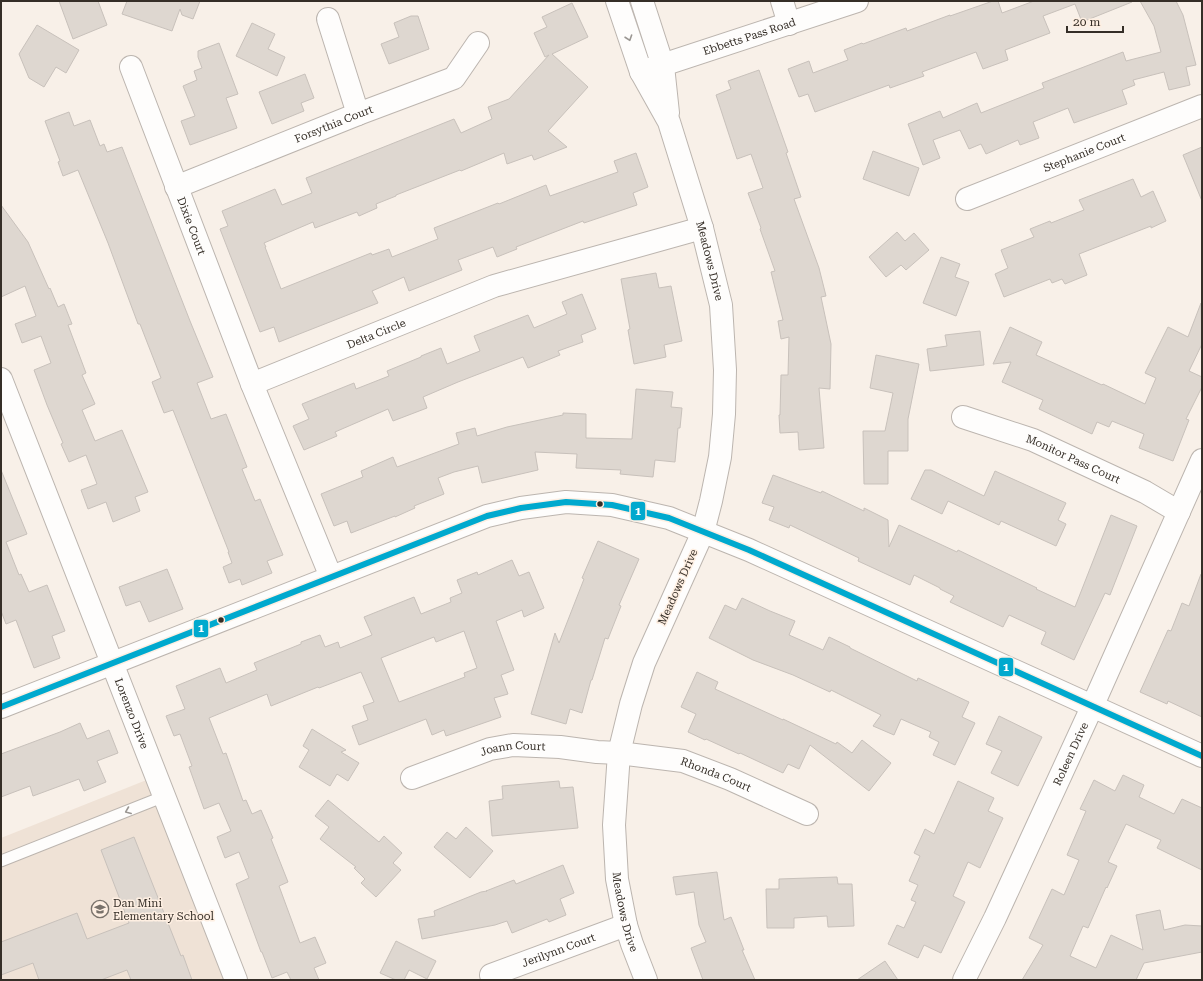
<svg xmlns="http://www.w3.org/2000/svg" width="1203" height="981" font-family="'Roboto Serif',serif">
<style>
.education{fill:#efe2d6}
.building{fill:#ded7d0;stroke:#c8c1bb;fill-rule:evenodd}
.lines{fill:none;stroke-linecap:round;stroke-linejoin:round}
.service-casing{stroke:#bcb5af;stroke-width:13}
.minor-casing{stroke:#bcb5af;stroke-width:24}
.tertiary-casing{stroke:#bcb5af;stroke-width:24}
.service{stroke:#fefdfc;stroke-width:11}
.minor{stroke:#fefdfc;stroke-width:22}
.tertiary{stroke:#fefdfc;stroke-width:22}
.bus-1-casing{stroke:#feefe2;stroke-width:9}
.bus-1{stroke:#00a9ce;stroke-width:6}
.oneway{stroke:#9a9692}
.bus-dot{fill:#352e27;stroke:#feefe2;stroke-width:1.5}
.labels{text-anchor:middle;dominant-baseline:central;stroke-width:3;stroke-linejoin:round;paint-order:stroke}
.street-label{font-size:11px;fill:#352e27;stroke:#feefe2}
.poi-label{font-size:11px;fill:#352e27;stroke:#feefe2;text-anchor:start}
.line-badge{stroke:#feefe2;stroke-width:1.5}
.badge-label{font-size:11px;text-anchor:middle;font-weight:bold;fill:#fff}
</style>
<rect width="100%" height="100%" fill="#f8f0e8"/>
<path class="education" d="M149,779L226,980H1V838Z"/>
<path class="building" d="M59,1H98L107,25L73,39Z
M127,1H200L193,19L182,15L180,9L172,31L122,14Z
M993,1H998L1002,13L1034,1H1132V2L1082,22L1075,4L1043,16L1050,33L1005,50L1008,60L983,69L976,52L922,72L924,76L890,88L889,85L815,112L808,94L799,97L788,69L809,61L813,73L848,60L844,50L862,43L863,44L906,28L907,31L950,15V16Z
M1140,1H1176L1183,15L1196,65L1186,67L1190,85L1169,90L1164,72L1133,80L1135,85L1122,90L1127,104L1074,123L1068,108L1033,122L1039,138L1020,145L1018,140L986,154L981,144L969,149L960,130L933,140L940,158L923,165L908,124L940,111L943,118L977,103L981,113L1044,88L1042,83L1123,52L1126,61L1161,52L1154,26Z
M572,3L588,37L552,54L588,87L548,131L567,147L534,160L532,155L507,164L504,153L461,171L460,170L396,195V196L376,204L377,208L359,216L357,212L315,228L313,222L264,243L266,247H265L281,289L371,253L372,255L389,249L392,257L438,239L434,228L498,203L499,204L546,185L550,196L618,172L614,161L636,153L648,187L633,193L637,205L584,223L583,221L516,247L517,249L497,257L493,247L458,260L462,270L409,291L404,277L372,291L378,303L279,342L274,327L260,332L220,229L228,226L222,211L275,189L282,205L312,193L306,178L454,119L461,133L492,119L488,107L509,99L549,55L545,57L534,33L547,27L542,17Z
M411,16H418L429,49L389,64L381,44L399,37L394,23Z
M252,23L275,34L268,49L285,57L277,76L236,56Z
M37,25L79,50L66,73L56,67L44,87L29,78L19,54Z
M219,43L238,94L226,98L237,128L190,145L181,121L195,116L183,86L197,80L194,71L202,68L198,57V51Z
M759,70L788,152L786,153L801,197L794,199L819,268L826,296L821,297L831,344L830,389L819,388L824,448L799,450L798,432L780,433L779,415H780L781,375H788L789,337L781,339L778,321L783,320L771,272L775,271L760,229L761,228L748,193L763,188L751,154L737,159L716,95L731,89L728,81Z
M305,74L314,98L301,103L304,111L272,124L259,92Z
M69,112L74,126L90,120L100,146L104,144L107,152L122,147L190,321L213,377L197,383L211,419L226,414L247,467L242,469L255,501L260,499L283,555L267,561L272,573L242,585L240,579L229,583L223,567L232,563L228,552H229L173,410L164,413L152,382L161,378L140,324H138L125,289L108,243L78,170L63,176L58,162L60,161L45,121Z
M1202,147V201L1183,155Z
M873,151L919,168L909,196L863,179Z
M1133,179L1141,197L1153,191L1166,221L1151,228V226L1079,254L1087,275L1065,284L1062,279L1052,283L1050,279L1004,297L995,274L1008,268L1001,250L1034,237L1030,229L1050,221L1051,223L1084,210L1079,200Z
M1,205L28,242L49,289L50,288L58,307L64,304L72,324L68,325L86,373L82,375L95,404L82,410L95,441L122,430L148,492L135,497L140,511L113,522L106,502L88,509L81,490L97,484L86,455L69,462L61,444L63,443L47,405L34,370L51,363L41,336L22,343L15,324L36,316L25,286L1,297Z
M897,232L905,241L914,233L929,250L906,270L901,265L886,277L869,257Z
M941,257L960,264L955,277L969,282L956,316L923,303Z
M656,273L659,288L671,286L682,341L664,345L666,357L634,364L628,330L630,329L621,279Z
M582,294L596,329L581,335L583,342L558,351L560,355L528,368L523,357L458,382L423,397L427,408L393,421L388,409L335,432L337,436L304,450L293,426L309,419L302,404L354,383L356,389L389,376L387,371L421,357V356L441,348L447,364L480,351L474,336L528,315L534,328L567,314L562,302Z
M1201,303L1202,344L1189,371L1202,377V387L1186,419L1189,420L1173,461L1139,448L1144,434L1112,421L1109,427L1097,422L1092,434L1039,409L1043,400L1002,382L1011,362L993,364L1010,327L1042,342L1036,355L1102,385L1103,384L1145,404L1156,378L1145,373L1168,327L1188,337Z
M980,331L984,365L930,371L927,349L947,346L945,335Z
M876,355L919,364L908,419V451H888V484H864L863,431H885L893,393L870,388Z
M636,389L673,392L671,407L682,408L680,428H678L675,462L655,460L653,477L620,474L621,470L576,468L577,454L535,452L538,470L482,483L478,466L454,472L438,478L444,494L414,506L415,508L395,517V516L351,533L347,521L334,526L321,494L363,477L361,471L393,457L397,467L459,444L456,433L475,428L477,436L507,427L563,415V413L586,414V438L632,439Z
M1,470L27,534L6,542L19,575L21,574L29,592L47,585L65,631L52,636L60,658L34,668L16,620L6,624L1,611Z
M925,470H931L984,496L995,471L1066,503L1058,520L1066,524L1056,546L1001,521L999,525L948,501L942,514L911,499Z
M773,475L821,493L822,491L864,511V508L888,520L889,547L899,525L957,552L958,550L1037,588L1036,589L1075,607L1111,515L1137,526L1110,595L1105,593L1074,660L1041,644L1046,632L1009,615L1003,627L950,602L954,596L940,589V588L914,575L910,585L858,561L859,558L790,525L789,528L769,520L774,507L762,503Z
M598,541L639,559L619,605L621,606L608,639L605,638L592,680H591L582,713L570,709L566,724L531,714L555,633L559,643L584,579L582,578Z
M512,560L519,576L529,572L544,608L524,617L522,610L496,621L514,670L501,675L508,694L494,698L501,717L446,736L444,730L432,735L426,719L359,745L352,726L368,720L363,706L374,702L361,672L319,688L318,687L271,706L267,694L209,718L223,754L226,753L243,801L246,800L252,814L261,810L273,838L271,839L288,882L279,886L300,943L315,937L326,963L314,968L319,980H291L287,972L272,978L262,952H261L236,884L249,878L239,852L225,858L217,837L231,831L219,803L204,809L189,767L192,766L180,734L174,736L166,716L185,709L176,686L220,668L226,683L257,670L254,663L301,644V642L320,635L325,647L338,642L340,648L372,635L364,617L414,597L421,614L451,602L450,598L462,593L457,580L477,572L478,575ZM464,631L477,668L464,673L465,677L399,702L381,658L434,637L436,642Z
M167,569L183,609L149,622L140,601L126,606L119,587Z
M1201,574H1202V717L1168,701L1167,704L1140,692L1168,630L1171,631L1182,603L1189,606Z
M742,598L770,611L795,621L789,635L823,650L829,637L850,647V648L917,681L918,678L969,702L962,717L975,723L955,765L933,755L939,742L929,737L931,732L901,719L894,735L873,726L881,715L831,690L830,692L793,675L753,660L709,638L725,605L736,610Z
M697,672L718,682L715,689L783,720V719L836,744L837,742L852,753L862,740L891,763L869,791L810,745L799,769L788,764L783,773L740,753L739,754L706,739L705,740L688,732L696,714L681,707Z
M999,716L1042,737L1018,786L991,773L1002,751L986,744Z
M80,723L87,739L109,730L118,753L97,761L106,782L84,791L79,779L33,796L30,786L1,797V754L60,732Z
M312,729L346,750L341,752L359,763L348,781L337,774L330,786L299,767L309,750L303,746Z
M1123,775L1144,785L1139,797L1174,814L1182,799L1202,808V870L1157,848L1161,840L1126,824L1108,862L1117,866L1107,888L1106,887L1088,928L1083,926L1070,956L1096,968L1111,935L1143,950L1136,915L1160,910L1164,930L1185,925L1202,926V952L1144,963L1136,980H1022L1043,945L1029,938L1052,889L1064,895L1079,860L1067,855L1086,811L1080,809L1094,780L1115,791Z
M559,781L560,788L573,787L578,828L492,836L489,801L503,799L502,786Z
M958,781L994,798L988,811L1003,818L980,868L968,862L953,896L965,902L941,953L924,945L918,958L888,944L897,925L904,928L916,902L911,900L918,885L909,881L920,856L914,853L925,829L934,834Z
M328,800L379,842L384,836L402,853L393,863L401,870L376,897L361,883L365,879L354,868L356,867L320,839L329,827L315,816Z
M466,827L493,851L470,878L434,847L447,832L456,839Z
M134,837L181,956L183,955L192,980H131L127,970L101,980H39L33,963L1,975V942L77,913L87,939L129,923L101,850Z
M563,865L574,893L560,899L566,915L549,922L547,919L512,933L507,921L495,925L422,939L418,919L435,916L434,911L481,892L487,891H486L514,880L516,884Z
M717,872L724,920L731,917L744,950H742L755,980H703L691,948L706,942L699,925L694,892L676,895L673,877Z
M837,877L838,884H852L854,926L828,927L827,916L794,918V928H767L766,889H779V879Z
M396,941L436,961L427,979L409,970L404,980H396L380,973Z
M885,961L898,980H857Z"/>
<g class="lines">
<defs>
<path id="service" d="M1,861L165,796"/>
<g id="minor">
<path d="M782,1L789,24"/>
<path d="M328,19L358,114"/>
<path id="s1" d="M131,67L252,384L331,577"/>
<path id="s2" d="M641,72L857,1"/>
<path id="s3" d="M176,187L358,114L454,78L478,43"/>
<path id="s4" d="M967,199L1202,106"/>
<path id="s5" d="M1,379L236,980"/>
<path id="s6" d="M252,384L494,286L702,228"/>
<path id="s7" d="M963,417L1033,440L1145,492L1179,512"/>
<path id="s8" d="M412,778L490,749L513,745L560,747L597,752L619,753L683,761L730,779L807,814"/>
<path id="s9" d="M491,975L626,925"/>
<path id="s10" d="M964,980L995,918L1092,707L1202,460"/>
</g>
<g id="tertiary">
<path id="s11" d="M617,1L641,72L669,122L702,228L721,305L725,370L724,414L720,457L711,501L703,532L644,663L631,704L619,753L614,825L617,879L626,925L632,944L646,980"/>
<path d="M642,1L663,66L668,113"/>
<path d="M1,707L487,516L521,508L566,502L612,505L669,518L749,550L1202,756"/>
</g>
</defs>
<use href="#service" class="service-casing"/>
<use href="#minor" class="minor-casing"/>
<use href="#tertiary" class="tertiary-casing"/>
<use href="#service" class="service"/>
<use href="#minor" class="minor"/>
<use href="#tertiary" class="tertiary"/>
<defs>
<path id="bus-1" d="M1,707L487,516L521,508L566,502L612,505L669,518L749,550L1202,756"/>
</defs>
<use href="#bus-1" class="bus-1-casing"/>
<use href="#bus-1" class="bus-1"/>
</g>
<defs><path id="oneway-chevron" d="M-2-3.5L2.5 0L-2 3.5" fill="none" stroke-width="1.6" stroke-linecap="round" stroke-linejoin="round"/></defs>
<g class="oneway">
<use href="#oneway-chevron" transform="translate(629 38) rotate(71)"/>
<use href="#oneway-chevron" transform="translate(128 811) rotate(158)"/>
</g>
<defs>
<symbol id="school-ring" viewBox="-11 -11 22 22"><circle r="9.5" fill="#feefe2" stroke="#79726b" stroke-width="1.5"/><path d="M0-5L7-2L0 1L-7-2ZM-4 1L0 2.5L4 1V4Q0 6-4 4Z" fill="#79726b"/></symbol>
</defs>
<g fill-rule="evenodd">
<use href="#school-ring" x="90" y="899" width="20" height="20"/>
</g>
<g class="bus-dot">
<circle cx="600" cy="504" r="3.5"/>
<circle cx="221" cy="620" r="3.5"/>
</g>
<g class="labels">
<g class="street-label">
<text stroke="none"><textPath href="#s2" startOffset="114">Ebbetts Pass Road</textPath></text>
<text stroke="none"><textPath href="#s3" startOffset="170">Forsythia Court</textPath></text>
<text stroke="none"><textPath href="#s4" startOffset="126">Stephanie Court</textPath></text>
<text stroke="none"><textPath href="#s1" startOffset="170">Dixie Court</textPath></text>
<text stroke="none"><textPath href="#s11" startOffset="277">Meadows Drive</textPath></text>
<text stroke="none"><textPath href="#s6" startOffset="134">Delta Circle</textPath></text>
<text stroke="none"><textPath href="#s7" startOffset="118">Monitor Pass Court</textPath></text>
<text transform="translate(678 587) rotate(-66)">Meadows Drive</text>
<text stroke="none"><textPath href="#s5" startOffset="359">Lorenzo Drive</textPath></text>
<text stroke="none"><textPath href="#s8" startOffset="106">Joann Court</textPath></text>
<text stroke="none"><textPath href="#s10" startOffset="250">Roleen Drive</textPath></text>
<text stroke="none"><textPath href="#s8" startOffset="313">Rhonda Court</textPath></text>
<text stroke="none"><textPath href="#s11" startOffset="949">Meadows Drive</textPath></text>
<text stroke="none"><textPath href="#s9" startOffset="72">Jerilynn Court</textPath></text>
</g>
<g class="poi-label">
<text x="113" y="903">Dan Mini<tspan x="113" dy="13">Elementary School</tspan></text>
</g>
</g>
<g class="line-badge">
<rect x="630" y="501" width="16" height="20" rx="4" fill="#00a9ce"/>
<rect x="193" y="619" width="16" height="19" rx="4" fill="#00a9ce"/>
<rect x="998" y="657" width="16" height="20" rx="4" fill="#00a9ce"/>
</g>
<g class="badge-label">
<text x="638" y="515">1</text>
<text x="201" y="632">1</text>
<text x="1006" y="671">1</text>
</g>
<rect width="1203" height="981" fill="none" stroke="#352e27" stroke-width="4"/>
<path d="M1067 26v6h56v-6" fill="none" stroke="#352e27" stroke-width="2"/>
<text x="1073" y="26" font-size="12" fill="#352e27" stroke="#feefe2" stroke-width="3" paint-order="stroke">20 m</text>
</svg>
